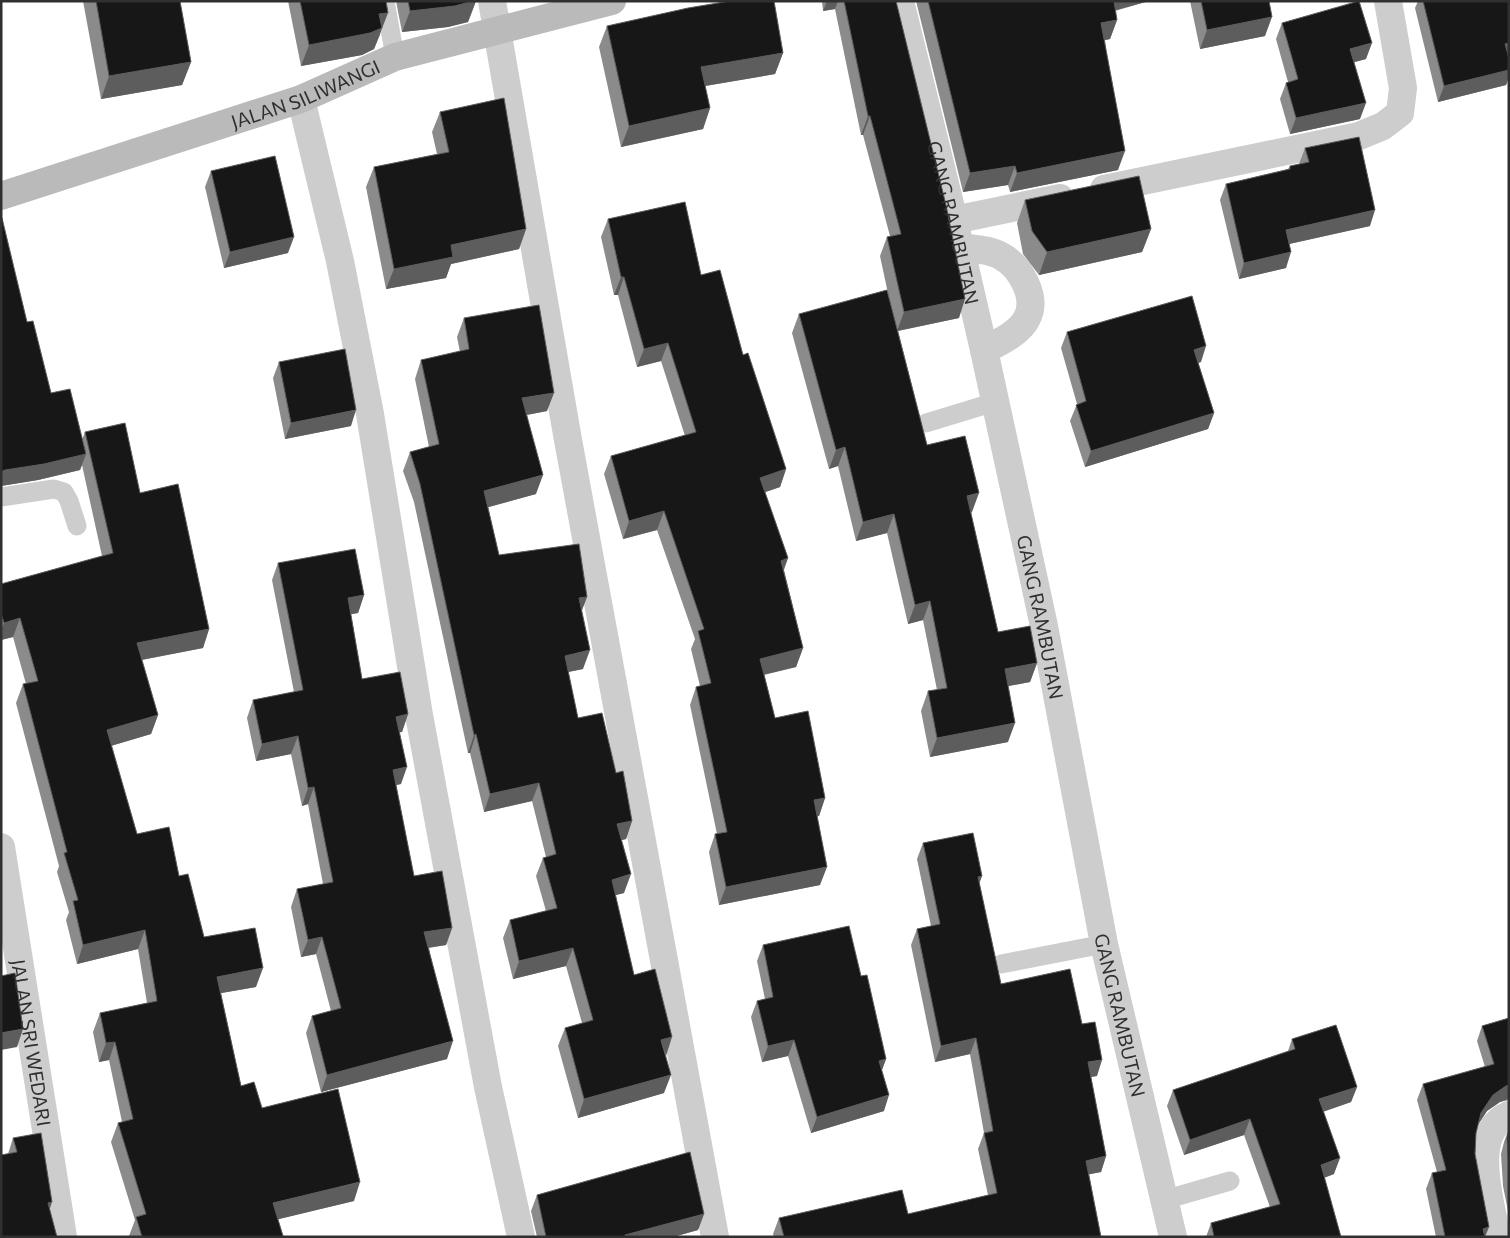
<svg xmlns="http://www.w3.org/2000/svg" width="1510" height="1238" font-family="Commissioner,sans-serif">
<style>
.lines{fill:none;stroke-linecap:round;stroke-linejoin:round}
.lane{stroke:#cdcdcd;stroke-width:19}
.street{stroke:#cdcdcd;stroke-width:28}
.secondary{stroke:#bababa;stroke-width:28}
.wall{fill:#8b8b8b}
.shaded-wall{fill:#5d5d5d}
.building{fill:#171717;stroke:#5d5d5d}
.labels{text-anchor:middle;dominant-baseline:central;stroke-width:5;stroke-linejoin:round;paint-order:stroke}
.street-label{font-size:19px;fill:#303030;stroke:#fff}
</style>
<rect width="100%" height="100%" fill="#fff"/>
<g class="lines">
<path class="lane" d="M385,1L395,57
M926,423L995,402
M1,497L54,489L64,492L69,501L77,526
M1001,964L1104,944
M1164,1200L1230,1181"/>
<g class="street">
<path d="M492,1L568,440L715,1237"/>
<path id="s1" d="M900,1L954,220L984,350L1044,626L1104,944L1173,1237"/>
<path d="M301,99L340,261L370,414L419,715L488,1087L521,1237"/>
<path d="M1104,189L1359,136L1383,126L1400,113L1403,88L1388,1"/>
<path d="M954,220L1060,198"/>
<path d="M960,247C973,249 989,249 1001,256C1020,266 1038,297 1027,318C1020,333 998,343 984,350"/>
<path id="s2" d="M1,847L63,1237"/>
<path d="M1497,1237C1491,1203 1468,1132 1509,1115"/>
</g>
<path class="secondary" id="s3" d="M1,196L301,99L395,57L612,1"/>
</g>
<path class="wall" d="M83,1H180L191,62L182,85L101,99Z
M288,1H386L380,35L374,49L362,55L301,66Z
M396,1H476L468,22L448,27L402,32Z
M822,1H896L959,318L898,331L927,445L972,512L971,513L998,632L1037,663L1030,682L1008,686V742L930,757L921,711L928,691L937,690L923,620L908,624L887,533L856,541L838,466L829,469L792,333L799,314L889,298L880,256L887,237L890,236L863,135H861L835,9L823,11Z
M916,1H1149L1115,11L1117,20L1110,39L1105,40L1118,170L1010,192L1008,185L963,192Z
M1190,1H1269L1265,36L1200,49Z
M1418,1H1509V77L1506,85L1438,102L1415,8Z
M1282,23L1366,59L1354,62L1360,119L1290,134L1280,99L1286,83L1288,82L1276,39Z
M607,26L783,53L775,74L705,86L710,108L703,129L621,147L599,47Z
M440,112L526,229L519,249L451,264L446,278L386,289L366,187L374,167L437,154L432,132Z
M1305,148L1370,226L1289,244L1286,268L1239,279L1220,200L1226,184L1288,169L1290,166L1299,164Z
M211,171L288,253L224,268L205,187Z
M1025,200L1151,229L1142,252L1039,275L1023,254L1017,223Z
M1,218L27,322L51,393L82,440L85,432L140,493L209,629L203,648L142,660L158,715L151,734L111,746L137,834L179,876L204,937L256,987L221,993L241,1086L354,1201L278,1219L283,1237H130L129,1236L135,1220L111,1142L118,1123L122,1122L109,1060L99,1062L93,1032L100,1013L147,1003L138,949L77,964L66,920L69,912L57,872L59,866L16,703L23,684H26L13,637L1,640V584L102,556L82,465L80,470L38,480L1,486Z
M608,219L701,275L743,355L786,469L780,487L765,492L788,558L784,570L803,648L796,667L764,675L775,718L825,798L819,816H817L820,885L719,905L709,852L715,834H717L690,705L696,687L700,686L691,649L695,639L657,530L623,539L604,474L611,456L685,436L661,361L637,367L618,295H614L601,237Z
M464,318L547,411L527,415L536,494L488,507L499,555L587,597L582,610L583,669L568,672L578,718L616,773L632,821L626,839L621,840L624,893L615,895L634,975L666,1056L664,1093L578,1118L558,1046L565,1028L582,1023L566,966L513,979L503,938L510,920L546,911L536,876L543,858L546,857L532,801L484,812L470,753H468L414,502L403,471L410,452L429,447L415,379L421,360L460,352L457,337Z
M1067,332L1201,362L1198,363L1214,413L1208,429L1085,467L1070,421L1077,404L1061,348Z
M279,362L351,426L285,439L273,378Z
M278,563L364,595L358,613L351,614L362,679L408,714L402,732H400L401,784L396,785L414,876L452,928L446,945L429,948L447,1059L321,1092L306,1033L312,1016L331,1011L316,954L301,957L291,907L297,889L323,884L308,804L302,806L291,754L256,761L247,718L253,700L294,692L272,580Z
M923,843L982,876L979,883L1001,984L1082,1024L1097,1076L1091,1077L1106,1156L1101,1172L1089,1174L1101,1237H774L773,1234L779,1218L908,1214L988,1195L978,1149L984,1133L970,1054L935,1062L911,945L917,929L931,926L917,859Z
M763,945L861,976L886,1059L882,1070L884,1111L811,1133L788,1056L762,1062L751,1017L757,1001L765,999L757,961Z
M1509,1018V1100L1500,1102L1487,1111L1478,1125L1476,1133L1475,1154L1485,1237H1436L1426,1189L1432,1173L1437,1172L1417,1100L1423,1084L1485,1067L1477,1041L1482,1026Z
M1292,1039L1357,1087L1351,1102L1323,1112L1334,1174L1324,1178L1341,1237H1206L1211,1223L1270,1207L1244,1135L1184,1155L1167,1106L1173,1090L1288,1051Z
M1509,1128V1216L1503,1186L1501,1154L1504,1142Z
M13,1138L50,1209L8,1154Z
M537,1195L704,1214L698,1230L673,1237H537L531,1211Z"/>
<path class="shaded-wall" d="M473,1H476L468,22L448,27L402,32L410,11Z
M827,1H838L835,9L823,11Z
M1110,1H1149L1105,13Z
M388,13L374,49L362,55L301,66L309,45L379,14Z
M1272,17L1265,36L1200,49L1207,30Z
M1117,20L1110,39L1095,42L1101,23Z
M1372,43L1366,59L1344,65L1350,49Z
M1509,43V58L1505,44Z
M783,53L775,74L693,88L701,67Z
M191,62L182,85L101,99L109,76Z
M1509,70V77L1506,85L1438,102L1444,86Z
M1366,103L1360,119L1290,134L1296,118Z
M710,108L703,129L621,147L629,126Z
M868,116H870L863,135H861Z
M1125,151L1118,170L1010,192L1017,173Z
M1015,166L1008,185L963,192L970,173Z
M1375,210L1370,226L1280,246L1286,230Z
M526,229L519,249L451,264L446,278L386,289L394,269L451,245Z
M1151,229L1142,252L1039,275L1047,252Z
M294,237L288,253L224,268L230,252Z
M1291,252L1286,268L1239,279L1244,263Z
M621,277H624L618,295H614Z
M965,299L959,318L897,331L904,312Z
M668,343L661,361L637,367L644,349Z
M1206,346L1201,362L1188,366L1194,350Z
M554,393L547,411L515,417L522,398Z
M356,410L351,426L285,439L291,423Z
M1214,413L1208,429L1085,467L1091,451Z
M845,447L838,466L829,469L836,450Z
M86,454L80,470L38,480L1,486V472L5,470Z
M786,469L780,487L754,496L760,478Z
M543,475L536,494L478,510L484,491Z
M979,493L972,512L960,515L967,496Z
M664,511L657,530L623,539L629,521Z
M894,514L887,533L856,541L863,522Z
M788,558L781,576V561Z
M364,595L358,613L342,616L348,598Z
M587,597L580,615L579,598Z
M930,601L923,620L908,624L915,605Z
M20,618L13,637L1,640V630L4,623Z
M209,629L203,648L130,662L137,643Z
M803,648L796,667L753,677L760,659Z
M590,650L583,669L558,674L565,656Z
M1037,663L1030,682L998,688L1005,669Z
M408,714L402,732L390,734L396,717Z
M158,715L151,734L100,749L107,730Z
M1015,723L1008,742L930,757L937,738Z
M476,734L470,753H468L474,735Z
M298,736L291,754L256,761L262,744Z
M407,767L401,784L387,787L393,770Z
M539,783L532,801L484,812L490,794Z
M314,787L308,804L302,806L308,788Z
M825,798L819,816L807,818L814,800Z
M632,821L626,839L610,843L617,824Z
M827,867L820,885L719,905L726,887Z
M631,874L624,893L605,898L612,880Z
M982,876L976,892L978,877Z
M452,928L446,945L418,949L424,932Z
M145,930L138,949L77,964L83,945Z
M322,937L316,954L301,957L308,940Z
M573,948L566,966L513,979L519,961Z
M263,968L256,987L210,995L217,977Z
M23,1029L17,1047L1,1050V1033Z
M672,1037L666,1056L661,1040Z
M976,1038L970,1054L935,1062L941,1046Z
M794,1040L788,1056L762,1062L768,1046Z
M453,1041L447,1059L321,1092L327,1075Z
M115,1042L109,1060L99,1062L106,1043Z
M886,1059L880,1075L879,1061Z
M1102,1060L1097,1076L1083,1078L1088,1062Z
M671,1075L664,1093L578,1118L584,1099Z
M1509,1085L1508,1099L1500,1102L1487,1111L1475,1129L1481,1113L1493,1095L1506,1086Z
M1357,1087L1351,1102L1313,1115L1319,1099Z
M889,1095L884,1111L811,1133L817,1117Z
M1250,1119L1244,1135L1184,1155L1190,1140Z
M1106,1156L1101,1172L1081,1176L1086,1161Z
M1340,1158L1334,1174L1315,1181L1321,1165Z
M360,1182L354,1201L267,1222L273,1203Z
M52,1202L45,1223L48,1203Z
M704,1214L698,1230L673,1237H624L625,1235Z
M1489,1227L1485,1237L1483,1229Z"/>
<path class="building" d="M96,1H180L191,62L109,76Z
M300,1H386L388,13L379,14L382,28L370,33L309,45Z
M408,1H473L455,6L410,11Z
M730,1H774L783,53L701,67L710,108L629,126L607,26L688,8Z
M844,1H896L946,205L965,299L904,312L887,237L901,234L870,116H868Z
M928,1H1114L1117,20L1101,23L1125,151L1017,173L1015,166L970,173Z
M1201,1H1269L1272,17L1207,30Z
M1359,1L1372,43L1350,49L1366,103L1296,118L1286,83L1298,79L1282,23Z
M1423,1H1509V43L1505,44L1509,58V70L1444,86Z
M504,98L526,229L451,245L453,257L394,269L374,167L449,152L440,112Z
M1359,137L1375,210L1286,230L1291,252L1244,263L1226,184L1290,169V166L1309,162L1305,148Z
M275,156L294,237L230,252L211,171Z
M1139,176L1151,229L1047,252L1032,231L1025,200Z
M685,202L701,275L720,270L743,355L748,353L786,469L760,478L788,558L781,561L803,648L760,659L775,718L808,711L825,798L814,800L827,867L726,887L715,834L727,832L696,687L711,683L698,631L704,629L664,511L629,521L611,456L696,432L668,343L644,349L624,277H621L608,219Z
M1,218H2L27,322L33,321L51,393L70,389L86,454L44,464L5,470L1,472Z
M887,290L927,445L965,436L979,493L967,496L998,632L1030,626L1037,663L1005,669L1015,723L937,738L928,691L947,688L930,601L915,605L894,514L863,522L845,447L836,450L799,314Z
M1192,296L1206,346L1194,350L1214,413L1091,451L1076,405L1086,401L1067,332Z
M539,305L554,393L522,398L543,475L484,491L499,555L579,544L587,597L579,598L590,650L565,656L578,718L602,713L616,773L623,771L632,821L617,824L631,874L612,880L634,975L655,969L672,1037L661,1040L671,1075L584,1099L565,1028L593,1020L573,948L519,961L510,920L557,908L543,858L556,854L539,783L490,794L476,734L474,735L420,484L410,452L439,444L421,360L469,349L464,318Z
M345,349L356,410L291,423L279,362Z
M125,423L140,493L178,484L209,629L137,643L158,715L107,730L137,834L169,827L179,876L188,874L204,937L255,928L263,968L217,977L241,1086L254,1082L262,1108L338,1089L360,1182L273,1203L283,1236L281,1237H142L136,1217L146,1214L118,1123L133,1119L115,1042L106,1043L100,1013L157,1001L145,930L83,945L73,901L78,900L64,853L67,852L23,684L38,681L20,618L4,623L1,613V584L113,553L85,432Z
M355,549L364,595L348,598L362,679L400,672L408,714L396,717L407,767L393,770L414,876L442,871L452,928L424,932L453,1041L327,1075L312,1016L341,1008L322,937L308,940L297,889L333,882L314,787L308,788L298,736L262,744L253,700L303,690L278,563Z
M973,833L982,876L978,877L1001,984L1070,969L1082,1024L1095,1022L1102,1060L1088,1062L1106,1156L1086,1161L1101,1237H784L779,1218L902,1190L908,1214L997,1193L984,1133L993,1131L976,1038L941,1046L917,929L940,924L923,843Z
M849,926L861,976L867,975L886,1059L879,1061L889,1095L817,1117L794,1040L768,1046L757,1001L773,997L763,945Z
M15,973L23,1029L1,1033V976Z
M1509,1018V1085L1506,1086L1493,1095L1481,1113L1476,1133L1475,1154L1489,1227L1483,1229L1485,1237H1445L1432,1173L1446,1170L1423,1084L1494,1064L1482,1026Z
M1336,1025L1357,1087L1319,1099L1340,1158L1321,1165L1341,1237H1214L1211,1223L1280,1204L1250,1119L1190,1140L1173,1090L1295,1049L1292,1039Z
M1509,1130V1171L1507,1138Z
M41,1133L52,1202L48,1203L57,1237H1V1155L17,1152L13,1138Z
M690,1152L704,1214L625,1235V1237H546L537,1195Z"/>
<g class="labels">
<g class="street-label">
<text stroke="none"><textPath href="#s3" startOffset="321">JALAN SILIWANGI</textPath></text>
<text stroke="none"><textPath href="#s1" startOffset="228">GANG RAMBUTAN</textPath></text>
<text stroke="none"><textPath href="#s1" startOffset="632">GANG RAMBUTAN</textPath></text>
<text stroke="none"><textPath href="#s1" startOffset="1038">GANG RAMBUTAN</textPath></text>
<text stroke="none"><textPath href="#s2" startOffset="198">JALAN SRI WEDARI</textPath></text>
</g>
</g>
<rect width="1510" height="1238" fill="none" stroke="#303030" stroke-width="5"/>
</svg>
